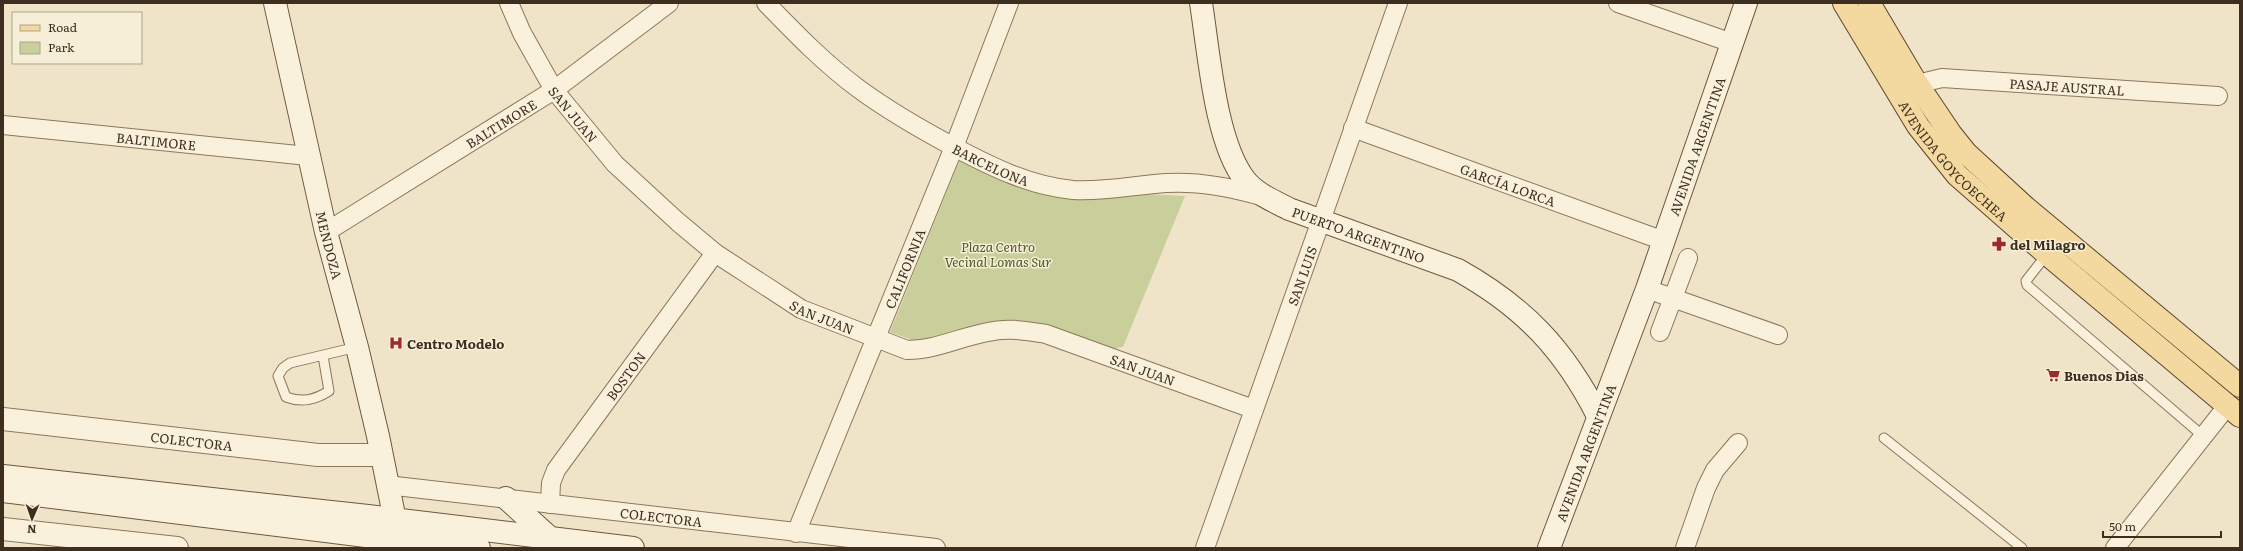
<svg xmlns="http://www.w3.org/2000/svg" width="2243" height="551" font-family="Literata,serif">
<style>
.green{fill:#c9cf9b}
.lines{fill:none;stroke-linecap:round;stroke-linejoin:round}
.service-casing{stroke:#8d765c;stroke-width:11}
.minor-casing{stroke:#8d765c;stroke-width:20}
.tertiary-casing{stroke:#8d765c;stroke-width:24}
.secondary-casing{stroke:#6f573f;stroke-width:24}
.primary-casing{stroke:#5b4430;stroke-width:24}
.service{stroke:#faf1dc;stroke-width:9}
.minor{stroke:#faf1dc;stroke-width:18}
.tertiary{stroke:#faf1dc;stroke-width:22}
.secondary{stroke:#faf1dc;stroke-width:22}
.primary{stroke:#f3d9a0;stroke-width:22}
.labels{text-anchor:middle;dominant-baseline:central;stroke-width:3;stroke-linejoin:round;paint-order:stroke}
.street-label{font-size:13px;fill:#3d2e20;stroke:#f7eed8}
.poi-label{font-size:13px;font-weight:bold;fill:#3d2e20;stroke:#f7eed8;text-anchor:start}
.park-label{font-size:13px;font-style:italic;fill:#4d5a26;stroke:#f7eed8}
</style>
<rect width="100%" height="100%" fill="#f0e4c8"/>
<path class="green" d="M960,159L1027,188L1185,196L1123,347L1106,350L1015,323L921,343L890,332Z"/>
<g class="lines">
<defs>
<path id="service" d="M2047,254L2026,281L2027,285L2203,436
M323,356L329,391C315,400 302,403 286,397L278,376L283,368L290,363L357,347
M1884,438L2022,548"/>
<g id="minor">
<path id="s1" d="M509,3L522,33L554,90L615,164L678,222L715,253L801,309L907,350C936,350 960,337 988,332C1007,327 1026,331 1046,334L1253,409"/>
<path id="s2" d="M766,3C795,33 825,64 859,89C889,111 922,130 954,147C992,167 1030,186 1073,190C1104,192 1135,185 1166,183C1199,181 1230,187 1261,196"/>
<path d="M1618,3L1732,43"/>
<path id="s3" d="M1917,84L1942,78L2218,96"/>
<path id="s4" d="M3,125L308,156"/>
<path id="s5" d="M1353,128L1664,241"/>
<path id="s6" d="M326,232L554,90L669,3"/>
<path d="M1647,289L1778,335"/>
<path d="M1660,332L1688,258"/>
<path id="s7" d="M387,485L936,548"/>
<path id="s8" d="M550,504L551,483L556,470L715,253"/>
<path id="s9" d="M796,533L954,147L1009,3"/>
<path id="s10" d="M1205,548L1398,3"/>
<path d="M1685,548L1706,488L1715,470L1738,443"/>
<path d="M2115,548L2228,405"/>
</g>
<g id="tertiary">
<path id="s11" d="M3,419L318,455H381"/>
<path d="M3,529L177,548"/>
</g>
<g id="secondary">
<path id="s12" d="M275,3L326,232L357,347L378,436L399,540"/>
<path id="s13" d="M1201,3C1209,53 1215,141 1245,180C1256,194 1274,201 1289,209L1458,270C1524,307 1564,349 1598,416"/>
<path d="M3,476L368,516L633,548"/>
<path d="M3,491L366,536L479,548"/>
<path d="M506,498L550,538"/>
<path id="s14" d="M1549,548L1647,289L1746,3"/>
</g>
<g id="primary">
<path id="s15" d="M1844,3L1918,126L1957,175L2047,254L2240,416"/>
<path d="M1869,3L1917,84L1950,133L1966,153L2026,208L2240,386"/>
</g>
</defs>
<use href="#service" class="service-casing"/>
<use href="#minor" class="minor-casing"/>
<use href="#tertiary" class="tertiary-casing"/>
<use href="#secondary" class="secondary-casing"/>
<use href="#primary" class="primary-casing"/>
<use href="#service" class="service"/>
<use href="#minor" class="minor"/>
<use href="#tertiary" class="tertiary"/>
<use href="#secondary" class="secondary"/>
<use href="#primary" class="primary"/>
</g>
<defs>
<symbol id="pharmacy-bare" viewBox="-9 -9 18 18"><path d="M-2-6h4v4h4v4h-4v4h-4v-4h-4v-4h4Z" fill="#9e2a2b" stroke="#f7eed8" stroke-width="2.5" paint-order="stroke"/></symbol>
<symbol id="hospital-bare" viewBox="-9 -9 18 18"><path d="M-5-5h3v3.5h4V-5h3V5h-3V1.5h-4V5h-3Z" fill="#9e2a2b" stroke="#f7eed8" stroke-width="2.5" paint-order="stroke"/></symbol>
<symbol id="supermarket-bare" viewBox="-9 -9 18 18"><path d="M-6-5.5h2.5l.6 2H6L4.5 2H-2.5L-4.4-4H-6ZM-1.5 3.2a1.3 1.3 0 1 0 .1 0ZM3 3.2a1.3 1.3 0 1 0 .1 0Z" fill="#9e2a2b" stroke="#f7eed8" stroke-width="2.5" paint-order="stroke"/></symbol>
</defs>
<g fill-rule="evenodd">
<use href="#pharmacy-bare" x="1989" y="234" width="20" height="20"/>
<use href="#hospital-bare" x="386" y="333" width="20" height="20"/>
<use href="#supermarket-bare" x="2043" y="365" width="20" height="20"/>
</g>
<g class="labels">
<g class="street-label">
<text stroke="none"><textPath href="#s3" startOffset="151">PASAJE AUSTRAL</textPath></text>
<text stroke="none"><textPath href="#s1" startOffset="129">SAN JUAN</textPath></text>
<text stroke="none"><textPath href="#s6" startOffset="206">BALTIMORE</textPath></text>
<text stroke="none"><textPath href="#s4" startOffset="154">BALTIMORE</textPath></text>
<text stroke="none"><textPath href="#s14" startOffset="428">AVENIDA ARGENTINA</textPath></text>
<text stroke="none"><textPath href="#s15" startOffset="193">AVENIDA GOYCOECHEA</textPath></text>
<text stroke="none"><textPath href="#s2" startOffset="279">BARCELONA</textPath></text>
<text stroke="none"><textPath href="#s5" startOffset="165">GARCÍA LORCA</textPath></text>
<text stroke="none"><textPath href="#s13" startOffset="311">PUERTO ARGENTINO</textPath></text>
<text stroke="none"><textPath href="#s12" startOffset="248">MENDOZA</textPath></text>
<text stroke="none"><textPath href="#s9" startOffset="286">CALIFORNIA</textPath></text>
<text stroke="none"><textPath href="#s10" startOffset="289">SAN LUIS</textPath></text>
<text stroke="none"><textPath href="#s1" startOffset="453">SAN JUAN</textPath></text>
<text stroke="none"><textPath href="#s1" startOffset="789">SAN JUAN</textPath></text>
<text stroke="none"><textPath href="#s8" startOffset="152">BOSTON</textPath></text>
<text stroke="none"><textPath href="#s11" startOffset="190">COLECTORA</textPath></text>
<text stroke="none"><textPath href="#s14" startOffset="102">AVENIDA ARGENTINA</textPath></text>
<text stroke="none"><textPath href="#s7" startOffset="276">COLECTORA</textPath></text>
</g>
<g class="poi-label">
<text x="2010" y="244">del Milagro</text>
<text x="407" y="343">Centro Modelo</text>
<text x="2064" y="375">Buenos Dias</text>
</g>
<g class="park-label">
<text x="998" y="246">Plaza Centro<tspan x="998" dy="15">Vecinal Lomas Sur</tspan></text>
</g>
</g>
<rect width="2243" height="551" fill="none" stroke="#3d2e20" stroke-width="8"/>
<rect x="12" y="12" width="130" height="52" fill="#f7eed8" stroke="#ada18e"/>
<rect x="20" y="25" width="20" height="6" fill="#f3d9a0" stroke="#ada18e"/>
<text x="48" y="32" font-size="12" fill="#3d2e20">Road</text>
<rect x="20" y="42" width="20" height="12" fill="#c9cf9b" stroke="#ada18e"/>
<text x="48" y="52" font-size="12" fill="#3d2e20">Park</text>
<g transform="translate(32 519) rotate(182)" stroke="#f7eed8" stroke-width="3" paint-order="stroke">
<path d="M0-3L7 15L0 10L-7 15Z" fill="#3d2e20"/>
<text y="-6" font-size="11" font-weight="bold" text-anchor="middle" fill="#3d2e20">N</text>
</g>
<path d="M2103 531v6h118v-6" fill="none" stroke="#3d2e20" stroke-width="2"/>
<text x="2109" y="531" font-size="12" fill="#3d2e20" stroke="#f7eed8" stroke-width="3" paint-order="stroke">50 m</text>
</svg>
